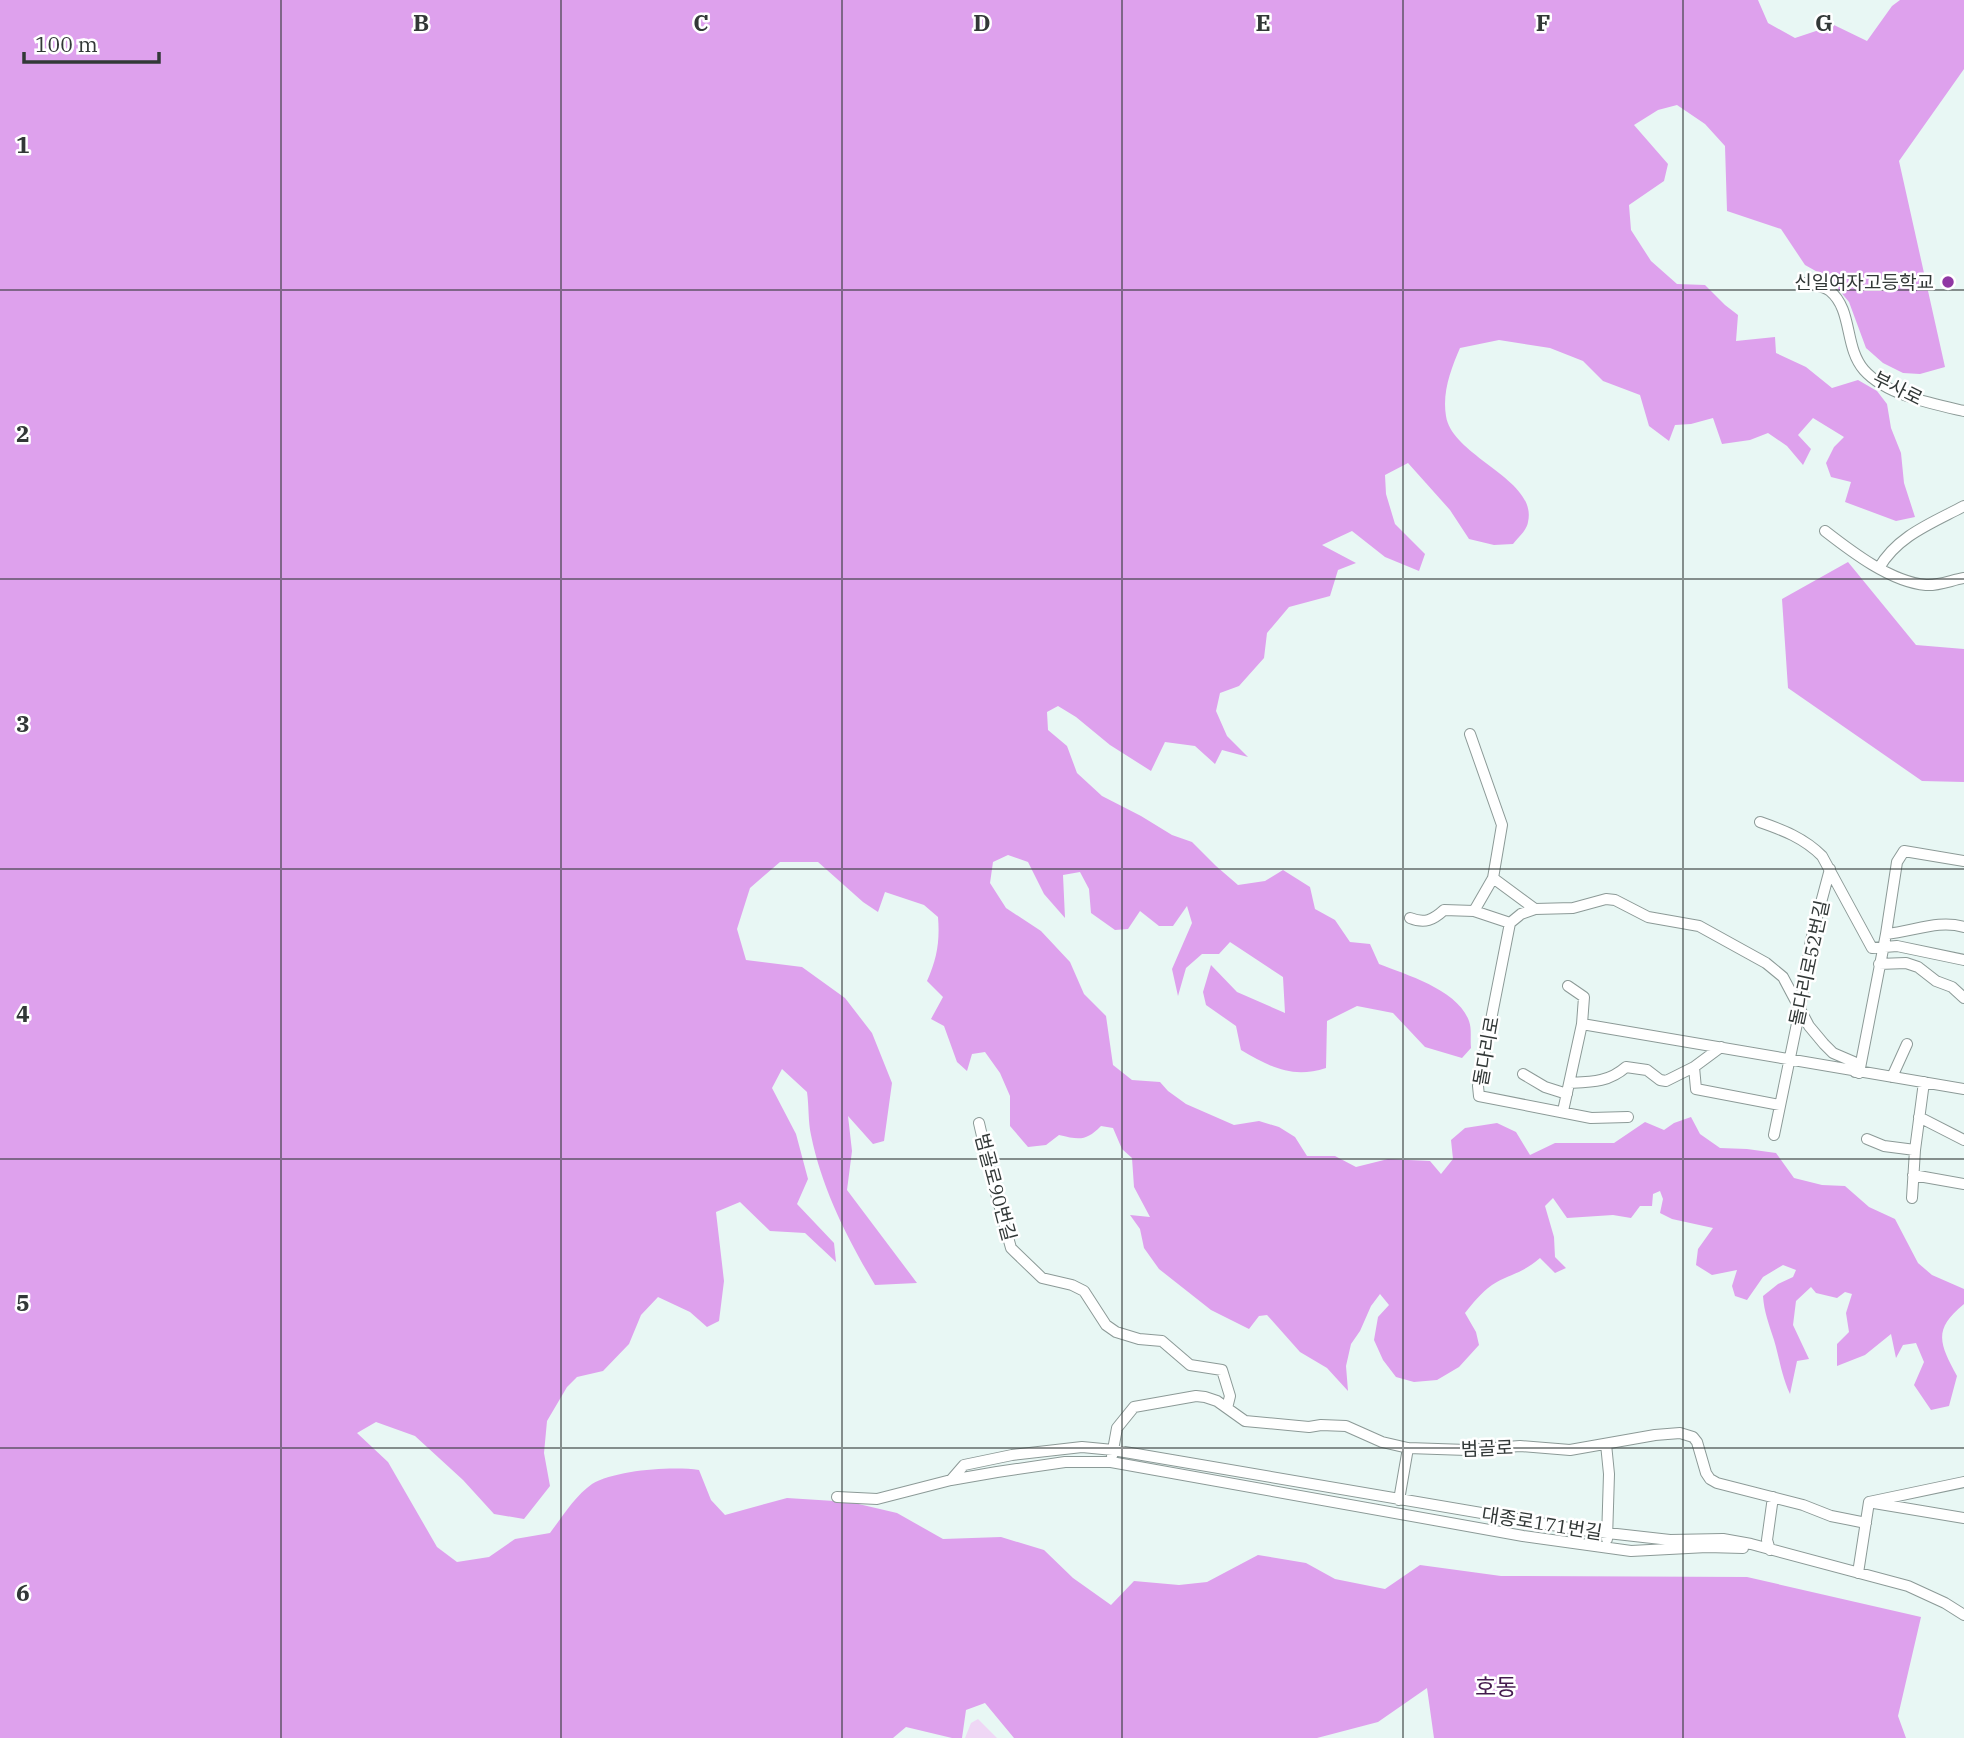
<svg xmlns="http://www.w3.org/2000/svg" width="1964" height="1738" font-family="'IBM Plex Serif','Noto Sans KR',serif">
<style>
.green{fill:#efd7f5}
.forest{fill:#dea1ed}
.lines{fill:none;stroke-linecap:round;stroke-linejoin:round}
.street-casing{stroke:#8c9a97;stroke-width:12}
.street{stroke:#fff;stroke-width:10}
.grid{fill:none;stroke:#323837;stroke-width:2;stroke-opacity:0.55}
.poi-dot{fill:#8f37a3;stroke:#fff;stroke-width:2.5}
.labels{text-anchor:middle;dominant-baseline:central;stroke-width:5;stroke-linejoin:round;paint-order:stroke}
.poi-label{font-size:19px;fill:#323837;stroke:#fff;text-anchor:end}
.street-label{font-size:19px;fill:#323837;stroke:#fff}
.quarter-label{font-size:23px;fill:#441a4e;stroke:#fff}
.grid-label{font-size:23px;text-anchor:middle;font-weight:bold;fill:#323837;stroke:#fff;stroke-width:5;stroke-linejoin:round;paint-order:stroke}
</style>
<rect width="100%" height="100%" fill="#e8f7f4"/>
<path class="green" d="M978,1719L997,1738H965L971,1723Z"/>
<path class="forest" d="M0,0H1758L1768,23L1795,38L1834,25L1867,41L1892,6L1900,0H1964V69L1899,161L1945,367L1920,374L1903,373L1883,363L1866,348L1849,302L1830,279L1805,265L1781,229L1727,211L1725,146L1705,124L1677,105L1658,110L1634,125L1668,164L1664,181L1629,205L1631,230L1651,261L1677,284L1705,285L1725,305L1738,315L1736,341L1775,337L1776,353L1806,367L1832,388L1858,380L1877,391L1887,404L1891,428L1901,453L1904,483L1915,517L1896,521L1845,502L1851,482L1831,477L1826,463L1834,447L1844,437L1813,418L1798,435L1811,449L1803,465L1787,446L1768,433L1750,440L1722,444L1713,418L1691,424L1675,425L1669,441L1649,426L1640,395L1603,381L1583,361L1550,348L1499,340L1460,348C1451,369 1442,392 1446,416C1452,457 1538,479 1528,522C1527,530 1518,538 1513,544L1494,545L1469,539L1450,510L1408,463L1385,475L1386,494L1395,524L1425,554L1419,571L1385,557L1352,531L1322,545L1356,563L1338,570L1330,596L1289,607L1267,633L1264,658L1239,686L1220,693L1216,711L1227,736L1248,757L1222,750L1215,764L1195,746L1165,742L1151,771L1110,745L1076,717L1058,706L1047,712L1048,730L1067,746L1077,773L1102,796L1141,816L1172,835L1192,842L1216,866L1238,885L1265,881L1283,870L1310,887L1315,909L1335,920L1350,942L1370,944L1379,964C1407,975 1458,990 1469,1021C1472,1029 1470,1040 1471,1048L1462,1058L1425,1047L1393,1013L1357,1006L1327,1021L1326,1068C1292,1079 1270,1067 1241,1050L1236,1026L1206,1005L1203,992L1211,965L1237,992L1285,1013L1283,977L1230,942L1219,954H1202L1186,968L1178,996L1172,969L1192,923L1187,906L1173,926H1159L1140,911L1128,929L1115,930L1091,913L1089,889L1080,872L1063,875L1065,918L1044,894L1028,862L1008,855L993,862L990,883L1006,908L1041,931L1070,962L1084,994L1106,1016L1113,1065L1132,1080L1160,1082L1168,1091L1186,1104L1234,1125L1259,1121L1279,1127L1295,1137L1307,1156H1335L1356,1167L1388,1159L1430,1161L1441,1174L1453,1159L1451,1140L1465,1128L1497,1123L1516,1132L1530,1155L1555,1143H1614L1645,1122L1664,1130L1674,1123L1691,1117L1700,1134L1720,1148L1747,1149L1776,1153L1794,1178L1822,1185L1845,1186L1869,1207L1895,1219L1918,1263L1932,1275L1964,1289V1304C1932,1330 1940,1344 1957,1376L1949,1406L1931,1410L1914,1385L1924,1362L1916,1343L1903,1345L1896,1358L1891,1334L1865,1355L1837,1366V1344L1849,1332L1846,1313L1852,1294L1845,1292L1837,1298L1816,1293L1811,1287L1796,1301L1793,1325L1809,1359L1797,1361L1790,1394C1781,1374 1780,1360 1774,1340C1769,1324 1764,1312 1763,1296L1778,1284L1793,1277L1796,1270L1783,1265L1763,1277L1747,1300L1735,1296L1732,1286L1737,1270L1712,1275L1696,1265L1698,1249L1713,1228L1672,1219L1660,1213L1663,1199L1660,1191L1653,1194L1652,1206H1640L1631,1218L1613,1215L1567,1218L1553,1198L1545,1206L1554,1237L1555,1257L1566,1268L1555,1273L1540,1258C1522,1274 1509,1274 1492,1285C1481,1293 1473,1303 1465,1313L1476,1332L1479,1345L1459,1367L1437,1380L1414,1382L1396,1377L1383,1360L1374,1340L1378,1317L1389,1305L1380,1294L1371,1306L1360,1331L1351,1344L1346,1366L1348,1391L1327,1368L1300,1352L1267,1315L1259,1316L1249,1329L1211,1310L1159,1269L1144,1248L1140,1229L1130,1215L1150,1217L1134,1187L1132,1158L1122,1149L1113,1128L1101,1126C1086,1141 1080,1140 1059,1135L1046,1145L1028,1147L1010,1126V1096L1000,1073L985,1052L972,1054L967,1071L957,1062L944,1026L931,1019L943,997L927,981C937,959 940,941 938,917L924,905L885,892L878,912L863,902L818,862H780L750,888L737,929L746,960L802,967L845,998L872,1033L892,1083L884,1141L873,1144L848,1116L852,1151L847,1190L917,1283L875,1285C847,1238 822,1189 811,1135C808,1121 809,1106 807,1092L782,1069L772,1088L796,1134L808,1179L797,1204L834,1243L836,1262L805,1233L770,1231L740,1202L716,1212L724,1281L719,1321L707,1327L690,1312L658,1297L641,1315L629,1344L603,1371L577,1377L567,1387L547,1421L544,1453L550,1486L524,1519L494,1514L463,1480L415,1436L376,1422L357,1433L388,1462L437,1547L457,1562L489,1557L515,1539L550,1533C562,1517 575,1496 592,1484C616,1470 672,1466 699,1470L711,1500L725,1515L787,1498L850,1502L897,1513L943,1539L1001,1537L1044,1550L1073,1578L1111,1605L1134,1581L1179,1585L1207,1582L1258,1555L1306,1563L1335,1579L1385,1589L1420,1565L1501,1576L1747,1577L1921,1617L1898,1716L1906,1738H1434L1427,1688L1378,1722L1317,1738H1014L985,1703L966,1710L962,1738H952L906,1727L893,1738H0Z
M1848,562L1916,645L1964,649V782L1922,781L1788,688L1782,599Z"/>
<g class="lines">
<defs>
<path id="street" d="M1804,283C1812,285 1824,286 1830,291C1853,310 1844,347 1864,370C1886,395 1933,404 1964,411
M1825,531C1852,552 1891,582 1926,585C1938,586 1952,580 1964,578
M1879,568C1897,536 1932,523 1964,506
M1470,734L1502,825L1493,878L1474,911
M1760,822C1783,830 1804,838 1822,856L1872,948L1897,946L1964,960
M1493,878L1535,909
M1410,918C1425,924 1433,920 1444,910L1474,911L1510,923
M1510,923L1521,914L1535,909L1573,908L1606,899L1615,900L1648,917L1699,926L1766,963L1783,977L1809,1026L1824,1044L1833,1053L1854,1062L1855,1072
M1510,923L1478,1086L1479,1096L1591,1118L1628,1117
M1886,934C1913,932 1938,919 1964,927
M1879,964L1906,963L1918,967L1936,981L1952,987L1964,998
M1582,1024L1964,1089
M1694,1067L1696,1089L1780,1105
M1859,1073L1886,934L1897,862L1904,851L1964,861
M1523,1074L1545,1087L1567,1094
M1892,1077L1907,1044
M1570,1083C1592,1082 1609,1082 1626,1067L1647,1070L1660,1080L1666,1081L1694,1067L1721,1047
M1563,1111L1582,1024L1584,997L1568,986
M1919,1117L1964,1140
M979,1123L992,1179L1011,1248L1015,1252L1042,1278L1072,1285L1084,1291L1106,1325L1116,1332L1139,1339L1162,1341L1190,1365L1222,1370L1230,1396L1227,1408
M1774,1135L1800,1009L1811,940L1830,869
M1867,1139L1884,1146L1915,1150
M1913,1175L1964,1184
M1912,1198L1915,1150L1924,1082
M1606,1444L1609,1474L1607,1539
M951,1480L964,1465L1012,1455L1082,1447L1113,1450L1112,1456
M837,1497L877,1499L951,1480L997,1472L1065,1462H1111L1523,1536L1631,1551L1707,1547L1743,1548
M1399,1500L1408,1448
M1869,1502L1964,1482
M1874,1503L1964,1518
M1866,1523L1831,1516L1803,1505L1717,1483L1710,1479L1706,1473L1697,1442L1693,1437L1680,1433L1655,1435L1570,1450L1520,1446L1467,1450L1408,1448L1382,1442L1346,1426L1321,1425L1309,1427L1245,1421L1217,1401L1205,1397L1196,1396L1134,1407L1117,1428L1113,1450L1581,1530L1670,1540L1723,1539L1751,1544L1908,1586L1945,1603L1964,1615
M1770,1550L1767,1540L1773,1497
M1858,1573L1869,1502"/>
</defs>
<use href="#street" class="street-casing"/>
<use href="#street" class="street"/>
</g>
<path class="grid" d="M281,0V1738M561,0V1738M842,0V1738M1122,0V1738M1403,0V1738M1683,0V1738M0,290H1964M0,579H1964M0,869H1964M0,1159H1964M0,1448H1964"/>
<circle class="poi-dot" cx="1948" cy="282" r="7"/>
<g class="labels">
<g class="poi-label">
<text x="1934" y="282">신일여자고등학교</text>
</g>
<g class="street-label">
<text transform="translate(1898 388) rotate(26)">부사로</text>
<text transform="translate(1809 963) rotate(-78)">돌다리로52번길</text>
<text transform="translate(1486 1051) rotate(-80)">돌다리로</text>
<text transform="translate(996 1187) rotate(75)">범골로90번길</text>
<text transform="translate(1487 1448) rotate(-2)">범골로</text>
<text transform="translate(1542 1523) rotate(9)">대종로171번길</text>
</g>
<g class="quarter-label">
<text x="1496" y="1686">호동</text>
</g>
</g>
<g class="grid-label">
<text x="421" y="31">B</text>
<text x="701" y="31">C</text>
<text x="982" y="31">D</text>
<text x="1263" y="31">E</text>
<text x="1543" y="31">F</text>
<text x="1824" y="31">G</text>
<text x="23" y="153">1</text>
<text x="23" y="442">2</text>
<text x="23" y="732">3</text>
<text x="23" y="1022">4</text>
<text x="23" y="1311">5</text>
<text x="23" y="1601">6</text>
</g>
<path d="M24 52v10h135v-10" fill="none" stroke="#323837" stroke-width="3.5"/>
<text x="35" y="52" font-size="21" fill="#323837" stroke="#ffffff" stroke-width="5" paint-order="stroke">100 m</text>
</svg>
